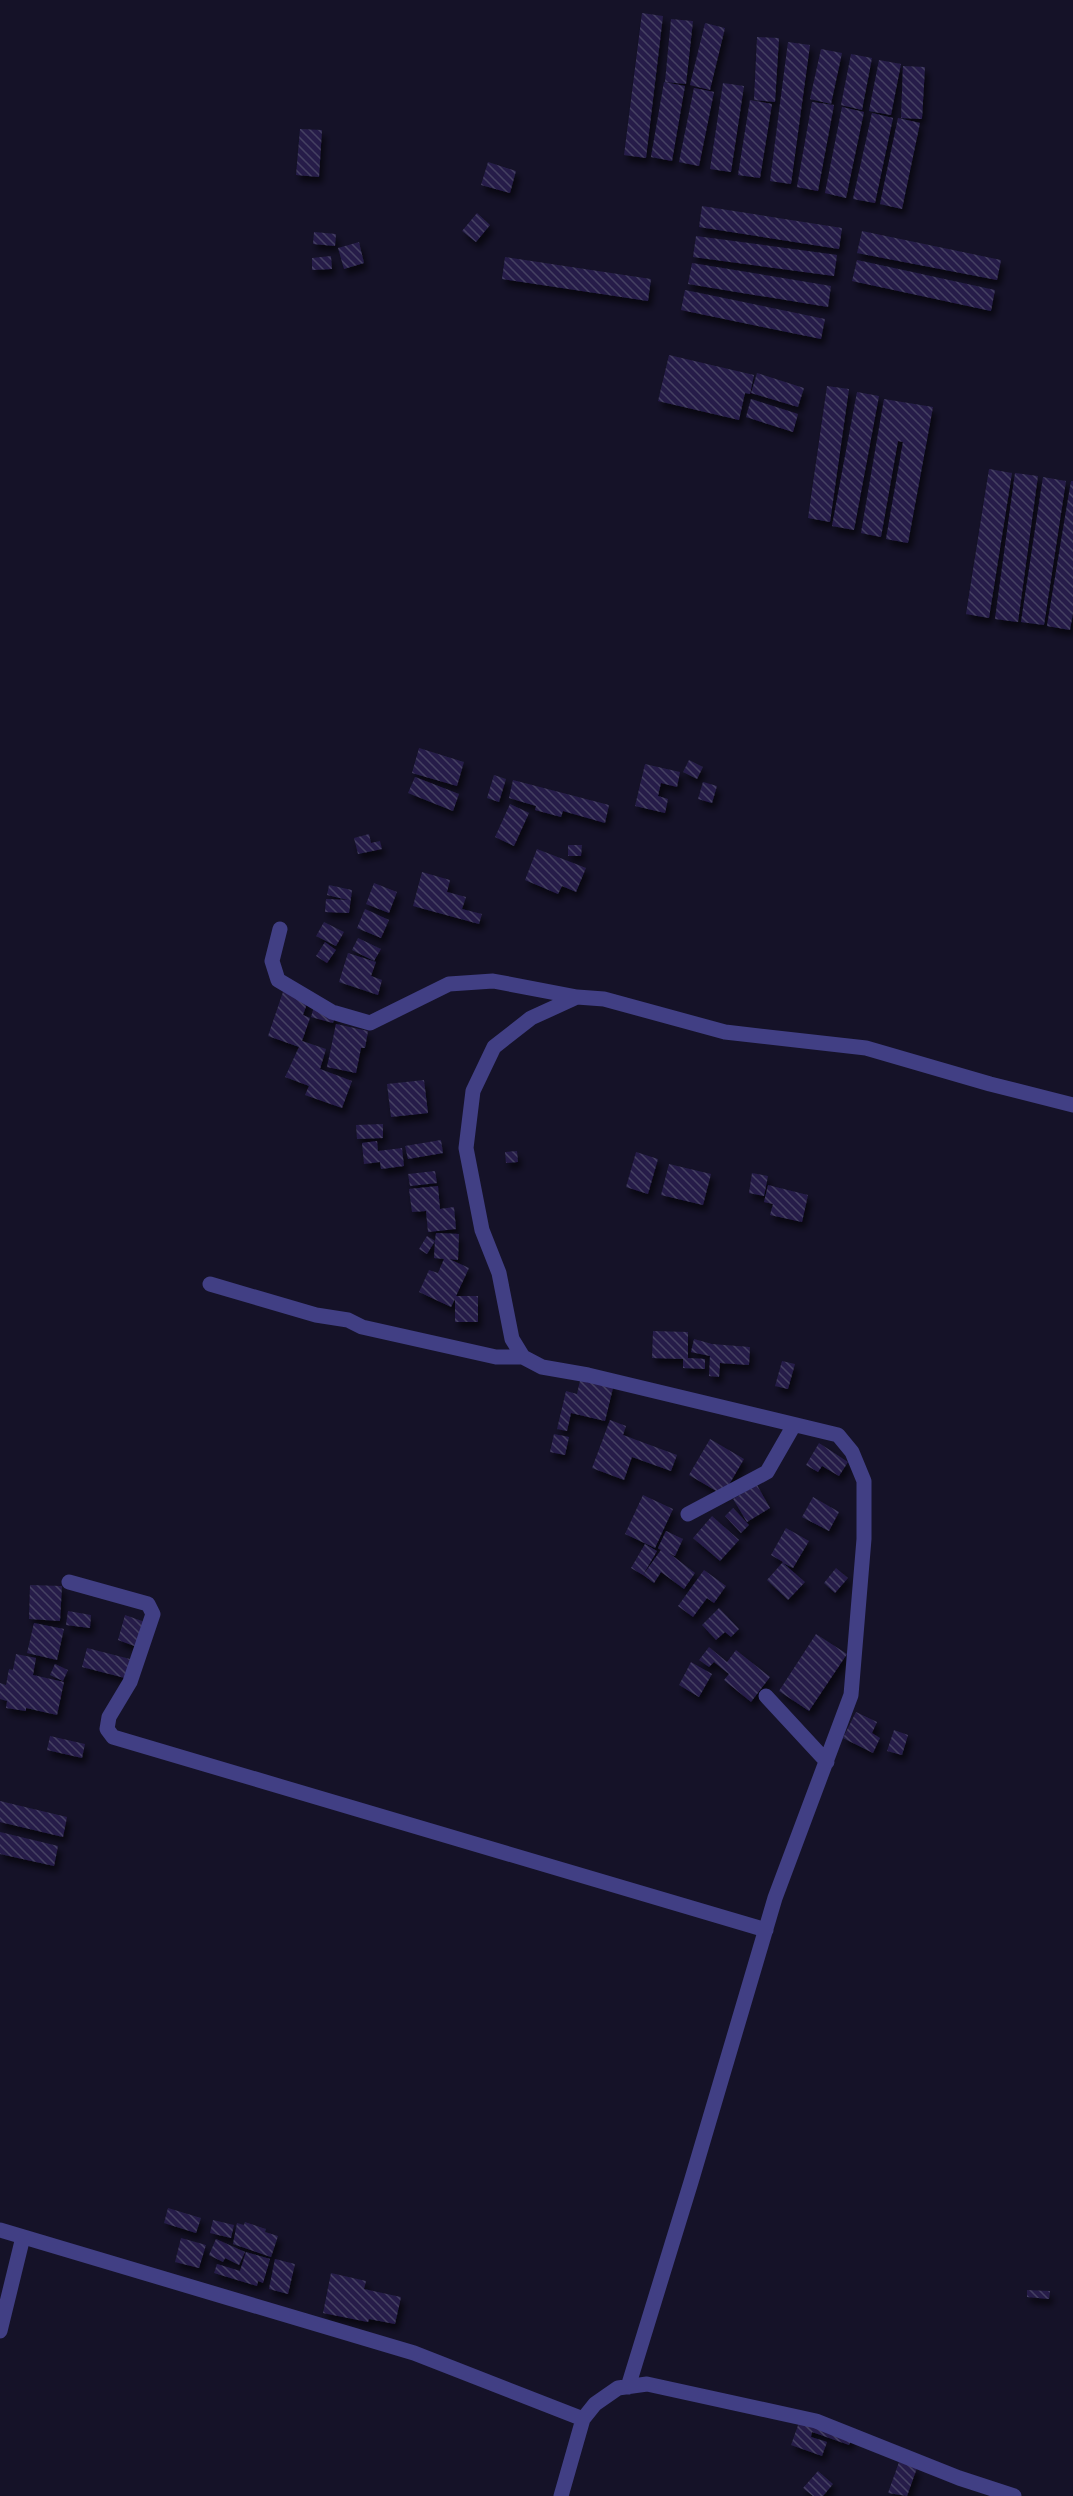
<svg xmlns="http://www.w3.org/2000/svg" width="1073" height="2496" font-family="Lato,sans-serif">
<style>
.building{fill:url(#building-back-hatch);filter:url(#shadow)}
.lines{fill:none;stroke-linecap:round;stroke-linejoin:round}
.minor{stroke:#413f84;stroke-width:15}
</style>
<defs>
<pattern id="building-back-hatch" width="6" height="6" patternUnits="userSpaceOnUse" patternTransform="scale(1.5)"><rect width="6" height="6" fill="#261f48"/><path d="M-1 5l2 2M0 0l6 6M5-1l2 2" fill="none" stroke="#453f63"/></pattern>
<filter id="shadow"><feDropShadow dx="3.5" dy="6" stdDeviation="3" flood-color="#0009"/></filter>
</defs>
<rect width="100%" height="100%" fill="#151228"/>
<path class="building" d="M642,13L663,16L646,158L624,155Z
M671,19L693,21L686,84L665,82Z
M705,23L725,28L710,90L690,85Z
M757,37L779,38L775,102L754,100Z
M788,42L810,45L791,184L770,181Z
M821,49L842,53L831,104L810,99Z
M851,54L872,58L862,110L841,105Z
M879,60L901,64L891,115L869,111Z
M903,66L925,67L922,119L901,118Z
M664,82L685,86L672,161L651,157Z
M723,83L744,86L731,172L710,169Z
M694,88L714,92L699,166L679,162Z
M750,100L772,104L760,178L738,175Z
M812,102L834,105L818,191L797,187Z
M842,107L864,112L846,198L825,193Z
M872,113L893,118L875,203L853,199Z
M898,118L920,123L902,209L880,204Z
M300,129L322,130L319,177L296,175Z
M488,162L516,171L510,193L481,185Z
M702,206L842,228L839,249L699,227Z
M477,213L490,225L476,242L462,231Z
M862,231L1001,260L997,280L857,253Z
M314,232L336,234L335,246L313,244Z
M696,236L837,255L834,276L693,257Z
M359,242L364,263L344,269L338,248Z
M331,256L332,269L312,270V258Z
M505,257L651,279L648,301L502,279Z
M857,260L995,290L991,311L852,281Z
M692,263L831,286L828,307L688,284Z
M685,290L825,319L821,339L681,310Z
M669,355L754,375L750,394L745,393L739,420L658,401Z
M757,373L804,388L798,407L751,393Z
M827,386L849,389L830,522L808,518Z
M857,392L879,396L854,530L832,526Z
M751,399L798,414L793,432L746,417Z
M884,399L933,407L908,543L886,539L903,442L898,441L881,537L861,533Z
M989,469L1012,473L989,618L966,614Z
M1015,473L1038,476L1018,622L995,619Z
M1043,477L1066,481L1044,625L1021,622Z
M1071,481H1073V613L1070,630L1047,626Z
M419,748L464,762L457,786L412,773Z
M689,760L703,767L697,779L683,772Z
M645,764L680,772L677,787L661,783L658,796L668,799L665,813L635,806Z
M494,775L506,779L499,802L487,798Z
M415,777L459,794L453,811L408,793Z
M513,780L609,805L605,823L563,811L561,817L535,810L536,806L509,798Z
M703,782L717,786L712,803L698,799Z
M510,804L529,813L514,846L495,837Z
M369,834L371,843L380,841L382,849L358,854L354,838Z
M568,845H582L581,856H568Z
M537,849L586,868L576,892L562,886L558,894L525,880Z
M422,872L450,880L447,892L466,897L462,909L482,914L479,924L413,906Z
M374,883L397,892L389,913L366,904Z
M329,885L352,890L349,913L325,912L326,899L348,900L327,895Z
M365,909L389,920L381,938L357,928Z
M324,922L344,932L336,946L316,936Z
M358,938L381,949L374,961L352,950Z
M325,942L336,950L327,963L316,956Z
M348,953L376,962L371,976L382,980L378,995L339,982Z
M284,989L309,998L303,1015L310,1018L302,1041L326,1049L320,1069L352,1081L342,1108L305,1095L309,1086L285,1077L299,1047L268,1036Z
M316,1000L338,1007L333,1023L311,1017Z
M336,1024L368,1031L365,1048H361L356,1073L327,1067Z
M424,1080L428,1113L391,1117L387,1084Z
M383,1124V1138L357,1139L356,1125Z
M441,1140L443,1153L408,1159L405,1146Z
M377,1141L378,1151L402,1148L404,1166L381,1169L380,1162L364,1164L362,1143Z
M517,1151L518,1162L506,1163L505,1152Z
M636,1152L658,1159L648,1194L626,1187Z
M669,1164L711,1174L703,1205L661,1195Z
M435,1171L437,1183L410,1186L408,1174Z
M752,1173L768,1176L764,1196L749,1193Z
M768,1185L808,1195L802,1222L770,1215L773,1204L764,1202Z
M438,1186L440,1209L454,1207L456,1229L428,1232L426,1211L412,1212L409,1189Z
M436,1233L459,1234L458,1260L449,1259L469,1268L456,1296H478V1322H455V1299L451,1307L419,1292L429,1270L438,1273L444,1259L434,1258L435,1241L427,1254L419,1249L427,1236L435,1241Z
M653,1331L688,1332V1358L705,1359V1369L683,1368V1359L652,1358Z
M694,1339L712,1344L750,1347L749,1365L720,1363L719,1377L709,1376L710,1356L691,1352Z
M782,1361L795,1364L788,1389L775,1386Z
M581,1376L614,1384L605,1421L571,1413L567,1431L557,1429L566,1391L577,1394Z
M610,1420L626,1426L623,1435L677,1455L671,1471L632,1457L624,1480L592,1468Z
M554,1434L569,1437L565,1455L550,1452Z
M710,1439L744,1459L723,1495L689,1475Z
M819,1443L848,1462L839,1476L822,1466L818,1472L806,1465Z
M757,1485L770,1508L747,1522L733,1499Z
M643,1495L673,1509L655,1548L625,1534Z
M813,1497L839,1512L829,1531L802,1517Z
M733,1508L749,1525L741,1533L725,1516Z
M712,1516L739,1540L720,1561L693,1538Z
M786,1528L809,1541L793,1568L783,1563L805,1582L788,1600L767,1580L783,1562L771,1555Z
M666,1531L683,1539L675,1556L669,1553L695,1573L684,1589L661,1572L654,1583L643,1575L661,1550L658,1548Z
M645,1544L657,1551L643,1575L631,1568Z
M836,1568L848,1578L835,1593L824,1583Z
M704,1570L726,1586L714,1603L707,1598L693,1617L678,1606Z
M30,1585L62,1586L60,1621L29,1619Z
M719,1608L739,1629L731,1637L725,1632L716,1640L702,1625Z
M68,1611L91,1615L90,1628L66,1625Z
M125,1615L145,1622L137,1647L118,1640Z
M34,1623L64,1629L57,1660L27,1653Z
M816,1634L847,1654L809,1711L779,1691Z
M709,1647L727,1662L736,1650L770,1677L751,1702L724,1680L729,1674L714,1662L709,1667L699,1660Z
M87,1648L130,1659L125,1678L82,1667Z
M16,1654L36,1658L33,1675L64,1682L57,1715L26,1708V1711L6,1708L7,1701L0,1699V1683L6,1685L9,1669L13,1670Z
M691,1662L712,1674L699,1697L679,1685Z
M55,1664L68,1670L63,1681L50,1675Z
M856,1712L877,1722L872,1733L880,1738L873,1753L843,1738Z
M894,1730L908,1735L902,1755L887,1751Z
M50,1736L85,1744L82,1758L47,1750Z
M0,1801L67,1817L63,1837L0,1822Z
M0,1832L58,1846L54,1866L0,1854Z
M168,2208L201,2218L196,2233L164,2223Z
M213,2220L234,2225L231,2238L210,2233Z
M245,2222L266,2229L265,2232L278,2236L271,2257L233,2244L237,2223L244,2225Z
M181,2238L206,2245L199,2268L175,2262Z
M216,2239L245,2252L239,2265L225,2258L223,2262L209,2255Z
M246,2252L270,2259L263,2283L258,2281L257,2286L214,2273L217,2264L240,2271Z
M275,2259L295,2264L288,2294L269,2289Z
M331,2273L366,2281L364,2289L401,2297L395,2324L369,2319L368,2322L323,2313Z
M1027,2290L1050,2291L1049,2299L1027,2297Z
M802,2414L854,2433L849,2445L812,2432L811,2437L827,2442L822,2456L791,2445Z
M899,2462L917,2468L907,2496L888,2493Z
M818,2471L833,2484L823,2496H813L803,2488Z"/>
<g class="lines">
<path class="minor" d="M280,929L272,961L278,980L332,1012L370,1023L449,984L493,981L577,997
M210,1284L316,1315L348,1320L362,1327L496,1357H523
M688,1514L767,1472L794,1425
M69,1582L148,1604L153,1614L130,1682L109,1717L107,1729L113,1737L766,1930
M766,1696L827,1762
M0,2230L414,2353L583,2419
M0,2331L23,2237
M628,2387L691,2182L775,1898L851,1695L864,1539V1481L852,1452L838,1435L588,1375L542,1367L523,1357L512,1339L499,1273L482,1230L466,1148L473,1091L494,1047L531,1018L577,997L604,999L725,1032L866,1048L990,1084L1073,1105
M561,2496L583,2419L595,2404L618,2388L647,2384L816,2421L959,2478L1014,2496"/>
</g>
</svg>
